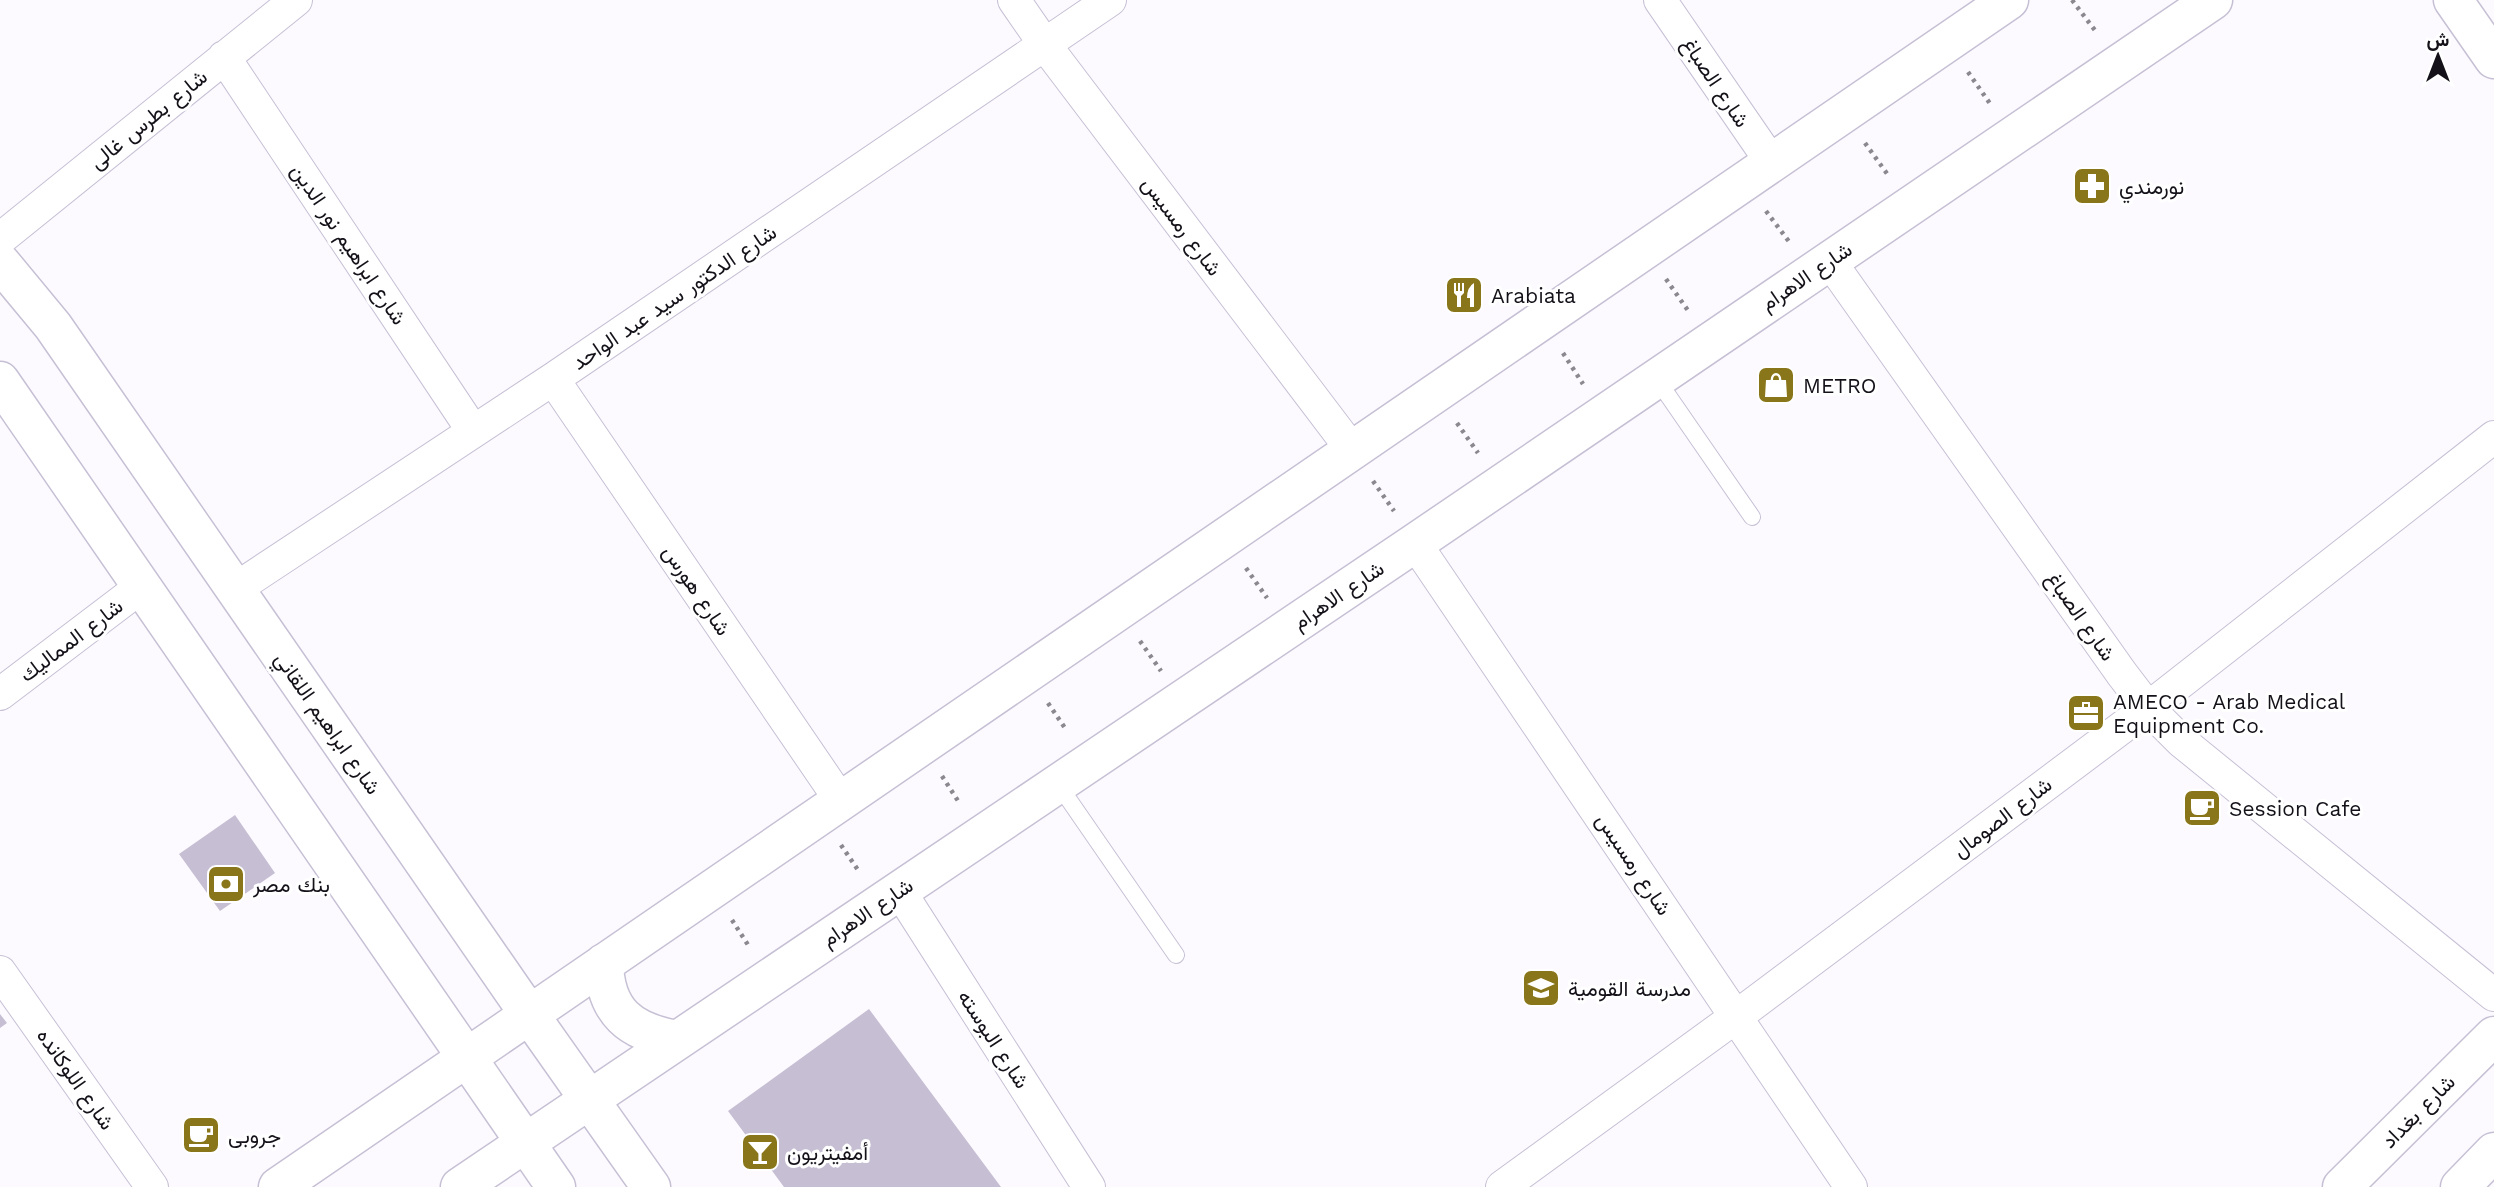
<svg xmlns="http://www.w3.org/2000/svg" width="2494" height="1187" font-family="'Work Sans',Vazirmatn,sans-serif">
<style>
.building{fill:#c6bed3}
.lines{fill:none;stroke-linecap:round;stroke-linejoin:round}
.lane-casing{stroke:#c7c0d5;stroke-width:18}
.street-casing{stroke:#c7c0d5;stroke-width:34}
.secondary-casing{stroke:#c7c0d5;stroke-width:41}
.path{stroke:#8b898f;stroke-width:4.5;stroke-dasharray:3.5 5;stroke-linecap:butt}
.lane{stroke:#fff;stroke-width:16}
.street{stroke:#fff;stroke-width:32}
.secondary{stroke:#fff;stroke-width:38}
.labels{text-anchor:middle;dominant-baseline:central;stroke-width:6;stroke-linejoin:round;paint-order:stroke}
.street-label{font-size:21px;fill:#141119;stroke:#fff}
.poi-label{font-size:21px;fill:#141119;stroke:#fff;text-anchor:start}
</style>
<rect width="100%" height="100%" fill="#fcfaff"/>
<path class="building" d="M235,815L275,873L220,911L179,854Z
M869,1009L1001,1187H784L728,1111Z
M0,1014L7,1023L0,1028Z"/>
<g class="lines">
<defs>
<path id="lane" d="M1656,378L1752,517
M1058,784L1176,955"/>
<path id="street" d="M1014,0L1045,45L1353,451
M1660,0L1772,163
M224,57L473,431
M0,239L296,0
M1829,260L2122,674L2148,708L2181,741L2494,995
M553,379L841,801
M1415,543L1851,1187
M235,589L553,379L1110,0
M0,694L141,587
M899,890L1089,1187
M0,972L152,1187
M1502,1187L1737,1016L2148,708L2494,437"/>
<path id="secondary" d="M2453,0L2494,59
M0,262L53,326L529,1014L651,1187
M0,381L556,1187
M604,963C605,1012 630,1032 677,1040
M278,1187L2009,0
M460,1187L1415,543L2213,0
M2342,1187L2494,1036
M2460,1187L2494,1152"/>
</defs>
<use href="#lane" class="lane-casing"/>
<use href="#street" class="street-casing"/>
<use href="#secondary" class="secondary-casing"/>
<path class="path" d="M2072,0L2097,33
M1968,72L1991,105
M1865,143L1888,175
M1766,211L1790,243
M1666,279L1689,312
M1563,353L1583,384
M1457,423L1478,453
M1373,481L1394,511
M1246,568L1267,598
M1140,641L1161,671
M1048,703L1067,731
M942,776L960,804
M841,845L860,873
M732,920L750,948"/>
<use href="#lane" class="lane"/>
<use href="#street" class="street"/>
<use href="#secondary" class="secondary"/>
</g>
<defs>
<symbol id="pharmacy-square" viewBox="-11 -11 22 22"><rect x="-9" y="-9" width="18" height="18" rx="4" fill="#8a761a" stroke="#fff"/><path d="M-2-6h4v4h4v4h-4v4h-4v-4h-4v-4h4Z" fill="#fff"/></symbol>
<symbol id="restaurant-square" viewBox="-11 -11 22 22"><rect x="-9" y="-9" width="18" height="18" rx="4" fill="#8a761a" stroke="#fff"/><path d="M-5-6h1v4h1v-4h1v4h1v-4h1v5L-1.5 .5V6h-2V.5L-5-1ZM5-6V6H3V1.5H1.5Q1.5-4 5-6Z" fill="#fff"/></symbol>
<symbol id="shop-square" viewBox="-11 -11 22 22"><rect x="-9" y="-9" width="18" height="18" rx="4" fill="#8a761a" stroke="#fff"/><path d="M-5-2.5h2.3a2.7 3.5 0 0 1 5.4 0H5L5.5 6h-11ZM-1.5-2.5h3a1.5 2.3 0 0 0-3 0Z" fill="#fff"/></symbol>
<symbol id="office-square" viewBox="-11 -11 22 22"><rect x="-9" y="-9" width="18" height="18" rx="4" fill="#8a761a" stroke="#fff"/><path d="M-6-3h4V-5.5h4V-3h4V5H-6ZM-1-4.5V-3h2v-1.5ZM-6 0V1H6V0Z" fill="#fff"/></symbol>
<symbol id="cafe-square" viewBox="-11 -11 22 22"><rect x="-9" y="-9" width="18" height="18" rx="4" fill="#8a761a" stroke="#fff"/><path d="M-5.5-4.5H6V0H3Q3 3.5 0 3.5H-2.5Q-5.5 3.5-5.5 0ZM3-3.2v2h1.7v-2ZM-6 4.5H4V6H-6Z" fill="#fff"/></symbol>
<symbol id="bank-square" viewBox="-11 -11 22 22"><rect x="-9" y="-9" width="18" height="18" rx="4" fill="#8a761a" stroke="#fff"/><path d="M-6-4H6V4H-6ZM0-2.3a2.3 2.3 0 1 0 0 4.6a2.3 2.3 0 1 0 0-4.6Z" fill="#fff"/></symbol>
<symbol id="school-square" viewBox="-11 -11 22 22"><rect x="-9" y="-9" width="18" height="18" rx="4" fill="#8a761a" stroke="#fff"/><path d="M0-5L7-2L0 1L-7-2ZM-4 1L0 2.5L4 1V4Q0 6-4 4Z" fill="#fff"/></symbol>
<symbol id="bar-square" viewBox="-11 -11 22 22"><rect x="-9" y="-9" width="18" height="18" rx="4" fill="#8a761a" stroke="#fff"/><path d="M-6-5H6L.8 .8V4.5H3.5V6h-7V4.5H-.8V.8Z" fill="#fff"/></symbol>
</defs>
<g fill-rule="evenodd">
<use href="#pharmacy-square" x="2070" y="164" width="44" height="44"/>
<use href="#restaurant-square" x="1442" y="273" width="44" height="44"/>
<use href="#shop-square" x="1754" y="363" width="44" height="44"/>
<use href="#office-square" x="2064" y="691" width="44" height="44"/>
<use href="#cafe-square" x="2180" y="786" width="44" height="44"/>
<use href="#bank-square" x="204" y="862" width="44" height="44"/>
<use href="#school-square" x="1519" y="966" width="44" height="44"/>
<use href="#cafe-square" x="179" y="1113" width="44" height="44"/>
<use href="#bar-square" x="738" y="1130" width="44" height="44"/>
</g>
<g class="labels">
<g class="street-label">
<text transform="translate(1716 82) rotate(56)">شارع الصباغ</text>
<text transform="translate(148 119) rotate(-39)">شارع بطرس غالى</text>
<text transform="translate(1182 226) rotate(53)">شارع رمسيس</text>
<text transform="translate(349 244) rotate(56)">شارع ابراهيم نور الدين</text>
<text transform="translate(1806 276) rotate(-34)">شارع الاهرام</text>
<text transform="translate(674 297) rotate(-34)">شارع الدكتور سيد عبد الواحد</text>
<text transform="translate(697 590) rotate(56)">شارع هورس</text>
<text transform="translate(1338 595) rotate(-34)">شارع الاهرام</text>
<text transform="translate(2081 616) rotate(55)">شارع الصباغ</text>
<text transform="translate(71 640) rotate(-37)">شارع المماليك</text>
<text transform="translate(328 723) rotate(55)">شارع ابراهيم اللقاني</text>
<text transform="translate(2002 817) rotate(-37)">شارع الصومال</text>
<text transform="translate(1634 864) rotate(56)">شارع رمسيس</text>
<text transform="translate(867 912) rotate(-34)">شارع الاهرام</text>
<text transform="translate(994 1039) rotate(57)">شارع البوسته</text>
<text transform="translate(76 1079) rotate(55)">شارع اللوكانده</text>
<text transform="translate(2418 1111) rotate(-45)">شارع بغداد</text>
</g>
<g class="poi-label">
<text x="2119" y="186">نورمندي</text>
<text x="1491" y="295">Arabiata</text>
<text x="1803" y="385">METRO</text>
<text x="2113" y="701">AMECO - Arab Medical<tspan x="2113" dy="24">Equipment Co.</tspan></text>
<text x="2229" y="808">Session Cafe</text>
<text x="253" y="884">بنك مصر</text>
<text x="1568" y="988">مدرسة القومية</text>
<text x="228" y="1135">جروبى</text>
<text x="787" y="1152">أمفيتريون</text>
</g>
</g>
<g transform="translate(2438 56)" stroke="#ffffff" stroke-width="5" paint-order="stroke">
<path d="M0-5L12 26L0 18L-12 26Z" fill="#141119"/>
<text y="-10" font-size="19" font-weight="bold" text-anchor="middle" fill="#141119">ش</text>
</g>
</svg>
